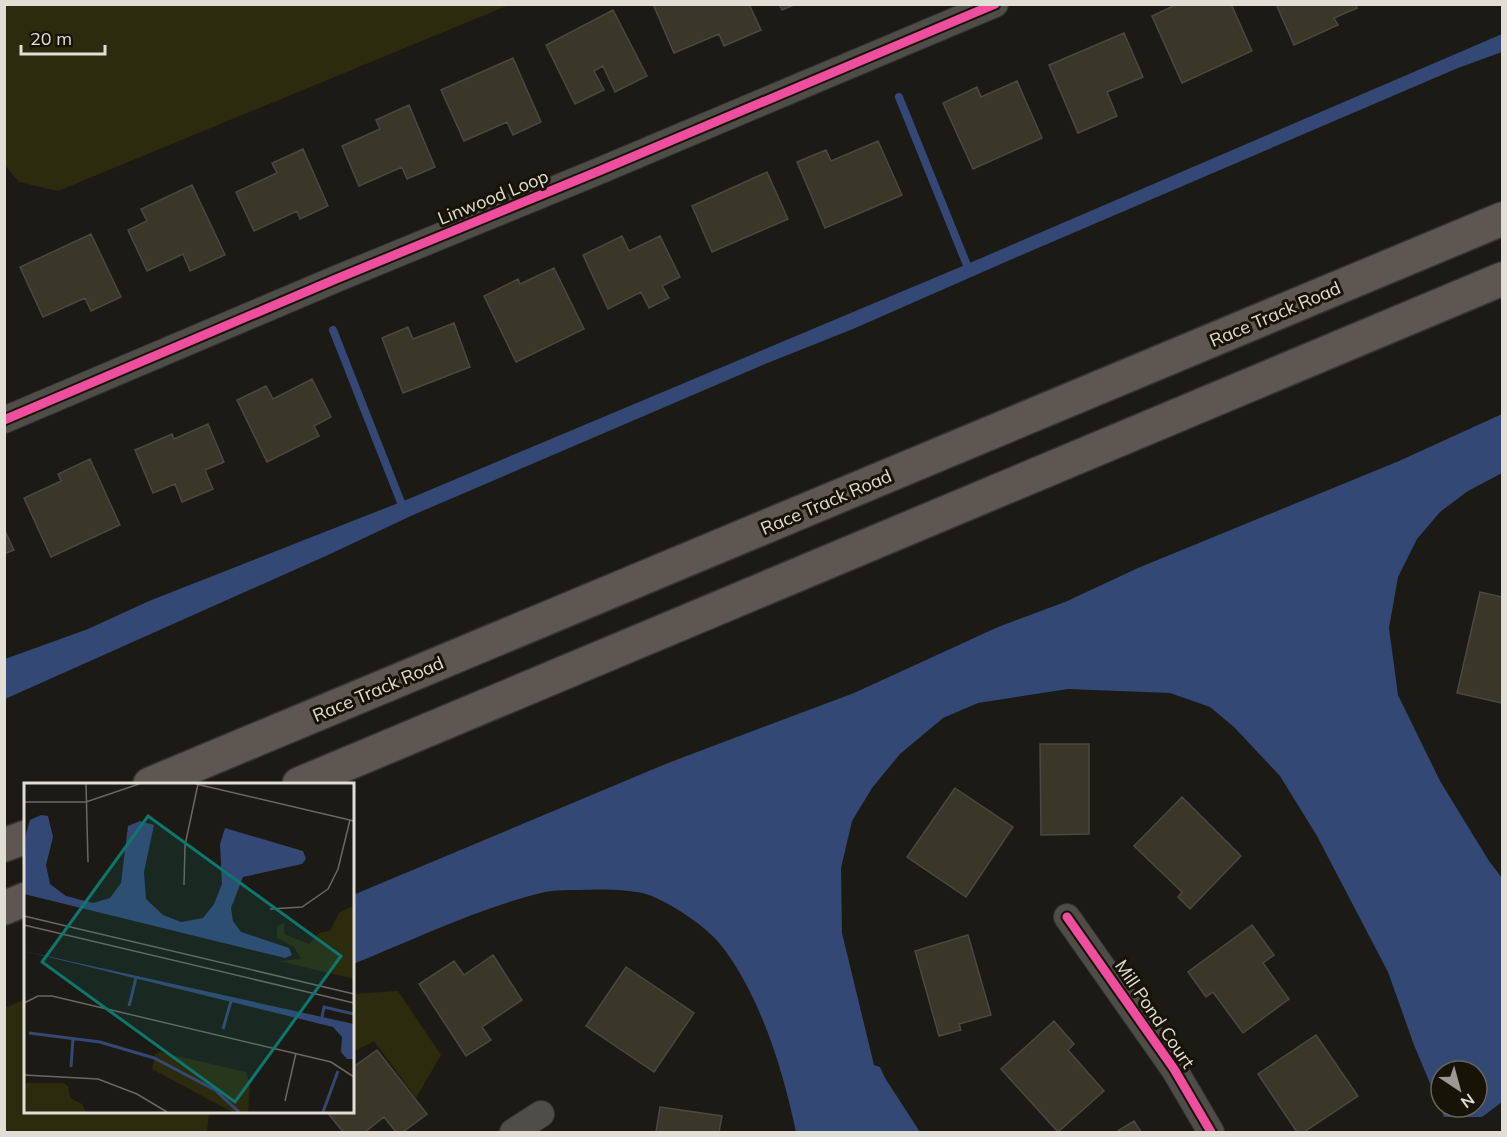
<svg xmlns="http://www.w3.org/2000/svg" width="1507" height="1137" font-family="Mulish,sans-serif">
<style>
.green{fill:#2b2c0d}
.water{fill:#334875;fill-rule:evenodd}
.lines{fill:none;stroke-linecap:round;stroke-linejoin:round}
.stream{stroke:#334875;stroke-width:8}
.building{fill:#3a3729;stroke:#4a4842;stroke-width:1.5}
.minor-casing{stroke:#363430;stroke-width:28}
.primary-casing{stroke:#363430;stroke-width:36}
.minor{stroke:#4f4d48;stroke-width:26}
.primary{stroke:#5d5651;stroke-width:33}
.cycleway-casing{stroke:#171307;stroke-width:13}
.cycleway{stroke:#ef4d9e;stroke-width:9}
.labels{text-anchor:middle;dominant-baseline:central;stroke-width:6;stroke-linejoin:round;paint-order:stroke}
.street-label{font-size:18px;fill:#e1ded6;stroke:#171307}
.inset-river{fill:none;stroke:#334875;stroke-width:3}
.inset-road{fill:none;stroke:#6b6862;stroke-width:1.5}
.view{fill:#0f766e;fill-opacity:0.15;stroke:#0f766e;stroke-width:3}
.inset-edge{fill:none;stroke:#e1ded6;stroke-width:3}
</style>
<rect width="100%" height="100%" fill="#1c1a14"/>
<path class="green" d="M4,5L5,4L509,5L58,191L19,182L5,165Z
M398,991L441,1055L416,1098L374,1041L353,1052V994Z
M25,999L26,1112H209L207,1132H5V1008Z"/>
<path class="water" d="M1502,34V52L1458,68L1010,260L853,329L765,364L413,515L328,555L5,699V659L88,629L149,601L406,500L965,265Z
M1502,414V473L1468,491L1440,512L1417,539L1398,577L1389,628L1398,695L1440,781L1489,861L1502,878V1102L1482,1117H1444L1414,1045L1388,972L1317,836L1280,776L1234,727L1210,707L1170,693L1068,689L978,703L943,718L900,754L872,788L852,821L841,868L842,933L874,1065L880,1067L885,1078L920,1132H796C783,1070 760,994 720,944C707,927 669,902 649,895C632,889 599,889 581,890C569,890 556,890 545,892C481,907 413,940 353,964V895L668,763L854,693L998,627L1065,602L1138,568L1399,461ZM1441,1071H1477V1107H1441Z"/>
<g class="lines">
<path class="stream" d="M899,97L969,270
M333,330L404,510"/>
</g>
<path class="building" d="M653,4H749L761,30L724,46L719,34L674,53Z
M779,4H796L782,10Z
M1177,4H1231L1252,51L1182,83L1152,16Z
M1276,4H1356L1357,8L1334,18L1338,25L1294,45Z
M613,10L647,76L615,92L603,66L594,71L604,90L575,104L546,45Z
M1124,33L1143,77L1107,92L1117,116L1078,133L1049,65Z
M513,58L541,122L513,135L507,122L464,141L441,90Z
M1017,81L1042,138L973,169L943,103L977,87L981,97Z
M409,105L435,167L407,179L402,167L359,186L342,146L380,129L376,120Z
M878,141L902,195L825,228L797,162L826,150L831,161Z
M303,149L328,206L300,219L297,211L254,231L236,192L277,173L272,163Z
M767,172L788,219L712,252L692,206Z
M192,185L225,255L190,271L183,254L147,271L128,230L147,221L141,209Z
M91,234L121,297L91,311L85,298L43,317L20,267Z
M622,236L629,251L660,236L680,277L662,286L669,298L649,308L641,292L608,309L583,255Z
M554,268L584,329L516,362L484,296L518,279L520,284Z
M454,323L470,367L403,393L382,338L408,327L413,339Z
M312,379L331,417L314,426L319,436L267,462L237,400L266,386L273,399Z
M208,424L224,462L205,470L213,489L182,502L175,484L153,493L135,450L172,434L174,439Z
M90,459L120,525L51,557L24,498L61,481L58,474Z
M4,529L14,550L4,554Z
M1480,592L1502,597V703L1457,693Z
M1040,744H1089V834L1041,835Z
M955,788L1013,827L966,897L907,857Z
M1182,797L1241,856L1190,909L1178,897L1182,892L1134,846Z
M1252,925L1274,955L1263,963L1289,999L1243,1033L1213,992L1206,997L1188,972Z
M968,935L991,1015L959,1024L961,1030L939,1036L915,951Z
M493,955L522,1000L482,1027L491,1040L466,1056L419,984L454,961L464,975Z
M626,967L694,1013L654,1072L586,1026Z
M1054,1021L1074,1044L1068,1050L1104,1091L1058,1132L1001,1069Z
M1316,1035L1358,1096L1304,1132H1297L1258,1074Z
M377,1050L427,1114L403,1132H396L384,1117L365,1132H343L327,1112H352V1068Z
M660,1107L722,1116L719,1132H656Z
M1134,1121L1141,1132H1116Z"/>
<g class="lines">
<defs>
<path id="minor" d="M4,420L336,279L599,171L995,4
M1067,917L1174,1069L1211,1132
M513,1132L541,1114"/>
<path id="primary" d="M150,784L1502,219
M299,784L1502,279
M4,845L26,837
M4,908L26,899"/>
</defs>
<use href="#minor" class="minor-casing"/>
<use href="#primary" class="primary-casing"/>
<use href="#minor" class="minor"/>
<use href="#primary" class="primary"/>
<defs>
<path id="cycleway" d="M4,420L336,279L599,171L995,4
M1067,917L1174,1069L1211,1132"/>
</defs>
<use href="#cycleway" class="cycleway-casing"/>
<use href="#cycleway" class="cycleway"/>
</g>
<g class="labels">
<g class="street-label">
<text transform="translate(493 197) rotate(-22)">Linwood Loop</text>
<text transform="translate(1275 314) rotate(-23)">Race Track Road</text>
<text transform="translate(826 502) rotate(-23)">Race Track Road</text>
<text transform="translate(378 689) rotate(-23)">Race Track Road</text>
<text transform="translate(1155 1014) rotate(56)">Mill Pond Court</text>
</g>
</g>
<g transform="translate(24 783)">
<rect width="330" height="330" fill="#1c1a14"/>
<path d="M330,122V196L255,178L277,176L270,164L253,155V143L260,140V151L285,161L295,150L306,148L315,130ZM136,269L222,289L226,301L224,329H208L128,286L131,271ZM0,300H39L44,303L46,315L58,321L62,329H0Z" fill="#2b2c0d"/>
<path d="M17,32L24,33L29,54L22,82L26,101L42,113L69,120L86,115L97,100L104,43L116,38L130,42L120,89L122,116L139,132L157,139L179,135L190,121L198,101L196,61L201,45L279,68L282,76L278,81L219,94L207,125L209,138L217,149L265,165L268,172L261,175L0,111L2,51L6,37ZM0,168L330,241V276H323L317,269L318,254L309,244Z" fill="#334875"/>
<path class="inset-river" d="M105,223L112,195M298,234L300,224L330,231M199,246L207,218M5,250L76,259L130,275L191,307L215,329M47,284L49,255M299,329L314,288"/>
<path class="inset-road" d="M62,1L64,79M172,1L330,38M0,19H62L115,1M160,102L161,62L174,1M246,126L278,124L304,106L314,86L326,37M0,133L330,211M0,142L330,220M0,220L14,213H28L307,279L330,294M0,292L74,296L113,311L143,329M261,318L272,270"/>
<path class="view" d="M124,33L317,173L211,319L18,179Z"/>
<rect width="330" height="330" class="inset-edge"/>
</g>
<rect width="1507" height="1137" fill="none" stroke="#e1ded6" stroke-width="12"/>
<g transform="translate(1459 1089) rotate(144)"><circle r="28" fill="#171307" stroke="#68645a" stroke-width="1.5"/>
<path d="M0-4.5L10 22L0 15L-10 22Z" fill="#9c9992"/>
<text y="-9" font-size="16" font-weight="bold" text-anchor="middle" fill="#e1ded6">N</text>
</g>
<path d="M21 45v9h84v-9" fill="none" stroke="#e1ded6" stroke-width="3"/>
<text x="30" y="45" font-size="18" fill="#e1ded6" stroke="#171307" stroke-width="4.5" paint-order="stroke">20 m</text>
</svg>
